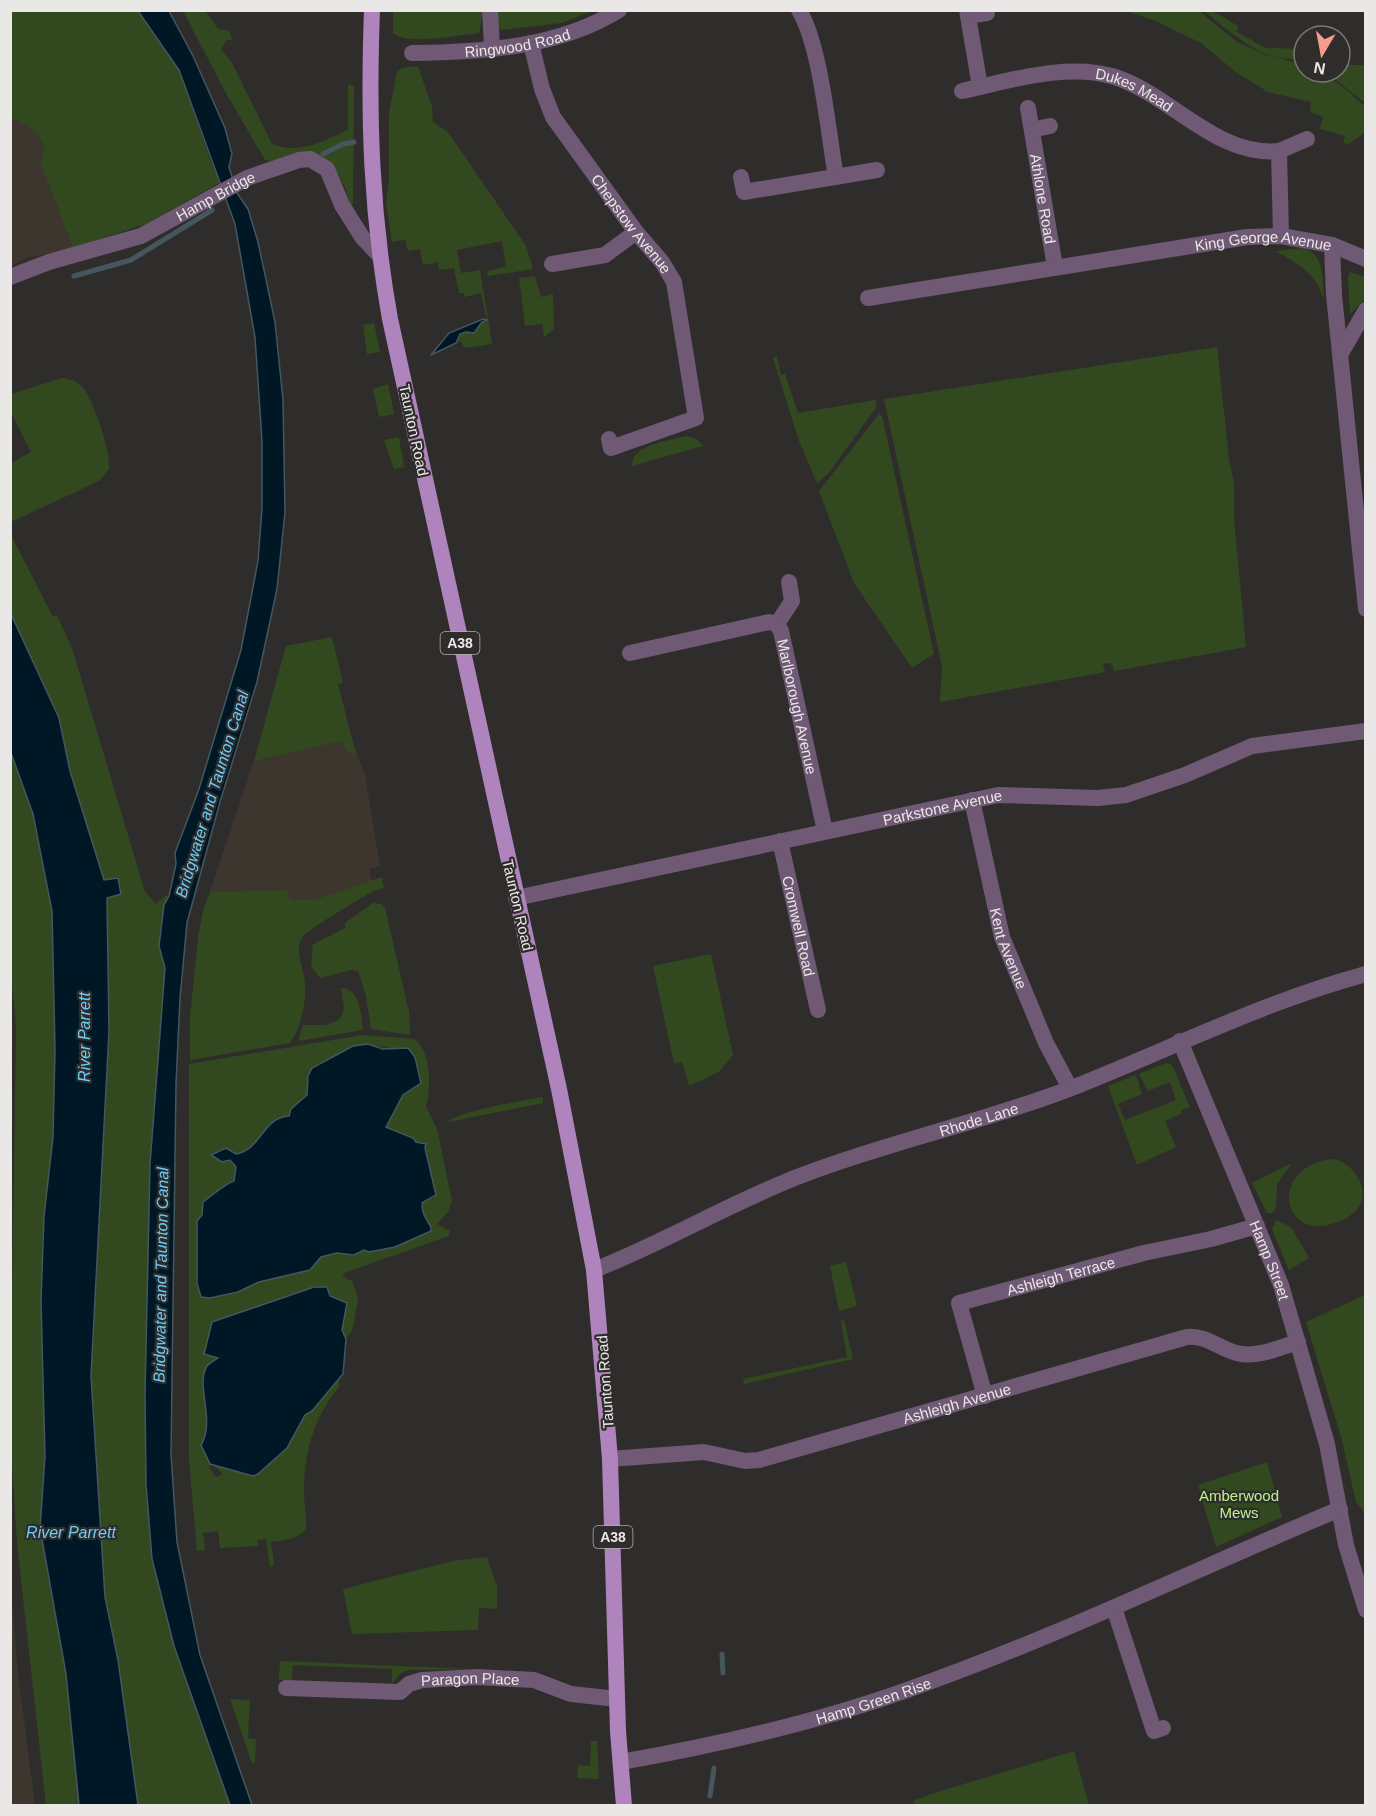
<svg xmlns="http://www.w3.org/2000/svg" width="1376" height="1816" font-family="Arial,sans-serif">
<style>
.built{fill:#3d362f}
.green{fill:#32491f;fill-rule:evenodd}
.water{fill:#001825;stroke:#46565f;stroke-width:1.5}
.lines{fill:none;stroke-linecap:round;stroke-linejoin:round}
.stream{stroke:#46565f;stroke-width:5}
.minor{stroke:#6f5975;stroke-width:16}
.primary{stroke:#af83bb;stroke-width:16}
.labels{text-anchor:middle;dominant-baseline:central;stroke-width:4.5;stroke-linejoin:round;paint-order:stroke}
.shield{fill:#2f2d2b;stroke:#b2b0ae;stroke-width:1.5}
.shield-label{font-size:14px;font-weight:bold;fill:#eae8e6}
.street-label{font-size:15px;fill:#eae8e6;stroke:#2f2d2b}
.park-label{font-size:15px;fill:#b9f28e;stroke:#2f2d2b}
.water-label{font-size:16px;font-style:italic;fill:#6acdfb;stroke:#2f2d2b}
</style>
<rect width="100%" height="100%" fill="#2f2d2b"/>
<path class="built" d="M11,118L24,123L38,132L45,147L40,162L73,248L27,258L11,266Z
M352,739L365,775L380,866L369,869L372,881L314,900H289L288,890L210,892L254,761Z
M11,1591L19,1682L35,1805H11Z"/>
<path class="green" d="M546,10L592,11L562,23L501,30L496,25L497,12Z
M11,11H138L179,70L210,160L221,182L146,224L73,248L40,162L45,147C37,130 28,124 11,118Z
M183,11L206,12L218,29L230,31L232,40H227L221,49L232,63L272,144C299,155 324,141 348,130V84L354,86L353,205L350,206L346,190L335,169L265,160L227,95Z
M393,11L483,12L479,33C458,35 409,46 393,33Z
M1126,11H1199L1237,42L1266,55L1304,65V72C1328,72 1348,90 1365,107V132L1349,144L1343,143L1345,136L1320,129L1323,117L1310,112L1311,102L1268,92L1237,73L1201,43L1156,21Z
M1204,11H1213L1238,26L1237,32L1266,48L1303,49L1298,58C1264,65 1229,30 1204,11Z
M1340,65H1365V103L1326,72H1340Z
M418,66L432,107L433,122L448,132L526,246L533,269L488,276L487,271L506,267L502,241L457,250L461,273L480,270L492,344L465,348L460,341L456,343L460,334L465,332L474,333L482,322L487,320L481,293L464,297V293H459L454,268L439,270L438,262L423,265L420,249L408,251L405,240L392,242L386,203L389,181V113L397,72L403,68Z
M1303,248C1326,255 1322,280 1324,300C1317,274 1298,263 1275,251Z
M1350,272L1366,277L1365,299L1350,314L1348,278Z
M535,276L541,297L553,294L554,329L544,337L542,324L525,326L519,278Z
M374,323L380,352L367,354L363,325Z
M1217,347L1229,459L1234,484V519L1246,647L1114,671L1112,663L1103,664L1105,672L940,702L942,666L884,399Z
M777,356L781,375L785,374L798,413L876,400V408L870,416L828,474L817,483L799,441L773,358Z
M62,378C72,379 81,383 86,392C95,406 111,453 109,469L99,481L11,522V463L31,452L11,413V394Z
M388,384L394,414L379,417L373,389Z
M879,414L882,416L934,654L912,668L854,583L819,491Z
M686,436L697,439L703,446L632,466C631,444 669,441 686,436Z
M399,437L404,467L394,469L384,440Z
M10,533L53,617L57,616L72,648L145,892L156,904L166,895L169,896L159,946L165,968L150,1164L145,1394L146,1484L152,1559L174,1646L230,1805H138L118,1660L105,1597L91,1376L109,1031L107,897L121,894L118,879L104,880L70,771L59,718L11,614Z
M332,637L343,683L338,684L356,755L346,750L343,741L254,761L286,646Z
M10,753L33,814L52,911L55,1049L53,1137L44,1216L41,1301L45,1456L40,1528L66,1674L79,1805H46L17,1543L10,1433L16,1027L10,964Z
M382,877L384,888L373,891C363,897 306,931 303,936C294,951 302,962 304,976C308,996 302,1026 290,1043L190,1060V1016L198,939L203,910L210,892L288,890L290,900H314Z
M373,903L382,904L385,908L409,1012L410,1035L371,1029L366,996L358,971L351,970L320,978L311,966L313,944L345,928V923Z
M711,954L733,1055L719,1072L689,1086L682,1062L674,1063L653,966Z
M341,988C361,989 361,1015 363,1030L298,1041L303,1025H326L340,1019L344,1009Z
M363,1035L414,1039C432,1052 431,1087 426,1107L437,1129L452,1201L448,1212L437,1224L450,1231L449,1236L344,1273L343,1277L352,1281L358,1297L357,1305L352,1331L346,1339L342,1330L347,1303L338,1301L320,1286L297,1292L212,1322L204,1354L218,1357C186,1388 221,1412 201,1445L210,1464L209,1468L216,1477L223,1474L213,1465L253,1476C277,1463 292,1441 304,1417C309,1407 331,1390 339,1379V1387C314,1417 304,1452 304,1492C304,1505 307,1516 306,1529C296,1540 285,1540 271,1542L274,1564L270,1567L266,1539L258,1540V1546L220,1548L218,1531L203,1533L205,1550L197,1551L189,1459V1064ZM368,1044L412,1052L420,1072L403,1095L386,1127L425,1148L434,1198L422,1203L423,1215L431,1227V1231L395,1247L374,1251L364,1250L354,1255L337,1253L321,1257L310,1270L259,1282L238,1292L213,1298L201,1291L197,1283V1221L202,1215V1206L236,1178V1165L227,1160L222,1162L213,1156L226,1148L236,1154C261,1150 264,1116 289,1116L291,1109L307,1095L308,1076L316,1065L353,1046Z
M1166,1063L1172,1065L1190,1107L1181,1110L1182,1113L1165,1121L1176,1147L1137,1165L1108,1086L1136,1075L1142,1094L1118,1104L1125,1120L1176,1100L1170,1082L1148,1091L1139,1074Z
M543,1097V1103L448,1122C456,1112 526,1100 543,1097Z
M1334,1159C1353,1163 1372,1190 1358,1208C1352,1216 1343,1220 1335,1223C1278,1242 1270,1164 1334,1159Z
M1292,1163L1277,1184L1276,1208L1272,1213H1267L1252,1183Z
M1276,1220L1291,1227L1309,1258L1289,1270L1272,1229Z
M846,1262L857,1306L839,1311L830,1266Z
M1365,1295V1513L1356,1502L1342,1440L1306,1322Z
M844,1320L853,1359L744,1384L743,1379L847,1357L841,1321Z
M1267,1462L1282,1517L1216,1547L1198,1485Z
M487,1557L497,1587V1609L479,1608L478,1630L352,1634L343,1589L453,1561Z
M280,1661L472,1669L409,1670L401,1673L392,1683V1669L293,1665L292,1680H279Z
M230,1699L250,1700L248,1738L256,1739L255,1763H252Z
M591,1741H597L599,1779L577,1778L578,1765L590,1766Z
M1074,1751L1089,1805H914L913,1801L934,1793Z"/>
<path class="water" d="M138,11H169L193,56L225,128L232,154L229,167L237,193L248,209L258,242L275,322L283,400L285,512L277,589L257,682L220,802L187,923L180,998L176,1084L171,1455L177,1542L200,1655L252,1805H230L174,1646L152,1559L146,1484L145,1394L150,1164L165,968L159,946L164,905L169,896L176,864L175,853L199,789L241,650L258,561L262,508V441L255,337L235,224L179,70Z
M483,319L487,320L482,322L474,333L466,332L460,334L456,343L431,355L449,333Z
M11,614L59,718L70,771L104,880L118,878L121,894L107,898L109,1031L91,1376L105,1597L118,1660L138,1805H79L66,1674L40,1528L45,1456L41,1301L44,1216L53,1137L55,1049L52,911L33,814L11,753Z
M368,1044L383,1049L408,1048L415,1057L421,1083L403,1095L386,1127L413,1138L416,1142L426,1144L425,1148L436,1195L422,1203C422,1215 426,1218 431,1227V1231L395,1247L369,1252L364,1250L354,1255L337,1253L321,1257L310,1270L259,1282L238,1292L210,1298L201,1297L197,1283V1221L202,1215L203,1202C213,1195 224,1184 234,1181L236,1167L230,1160L222,1162L211,1155L226,1148L236,1154C261,1150 263,1117 289,1116L291,1109L307,1095L308,1076L312,1068L353,1046Z
M314,1287H327L330,1296L347,1303L342,1330L346,1339L343,1374L312,1411L305,1415L287,1448L258,1474L253,1476L210,1464L201,1445C216,1421 195,1384 207,1366C210,1363 215,1360 218,1358L204,1354L212,1322Z"/>
<g class="lines">
<path class="stream" d="M323,154L343,144L354,142
M74,276L131,260L212,210
M722,1654L723,1673
M710,1796L714,1768"/>
<g class="minor">
<path d="M490,10L492,47"/>
<path d="M799,10C821,47 828,132 836,177"/>
<path d="M967,10L980,87"/>
<path d="M968,16L987,13"/>
<path id="s1" d="M531,43L542,89L553,117L636,232L662,262L674,282L696,418L611,448L609,439"/>
<path id="s2" d="M412,53C482,52 558,48 619,10"/>
<path id="s3" d="M962,91C1009,81 1067,62 1115,77C1171,95 1216,157 1279,151"/>
<path id="s4" d="M1028,108L1055,267"/>
<path d="M1032,130L1050,126"/>
<path d="M741,177L744,192L877,170"/>
<path d="M1281,236L1279,151L1307,139"/>
<path d="M1332,245L1366,259"/>
<path d="M552,264L605,255L636,232"/>
<path id="s5" d="M10,277L49,262L141,236L247,178L299,160L310,159L327,169L342,205L362,237L378,254"/>
<path id="s6" d="M868,298L1247,237L1281,236L1332,245L1334,295L1366,609"/>
<path d="M1341,353L1366,310"/>
<path d="M777,624L792,601L789,582"/>
<path id="s7" d="M630,653L769,622L777,624L781,631L825,831"/>
<path id="s8" d="M972,800L1002,937L1046,1043L1070,1088"/>
<path id="s9" d="M780,841L818,1010"/>
<path id="s10" d="M516,898L998,795L1098,798L1126,795L1185,775L1252,746L1366,731"/>
<path id="s11" d="M1180,1041L1281,1285L1327,1444L1346,1545L1366,1610"/>
<path id="s12" d="M594,1270C666,1242 733,1201 805,1174C892,1141 983,1122 1069,1089C1168,1050 1263,1002 1366,974"/>
<path id="s13" d="M985,1396L959,1303L1144,1253L1211,1239L1257,1226"/>
<path id="s14" d="M610,1459L704,1452L745,1461L759,1460L1187,1337C1209,1335 1221,1351 1241,1354C1259,1357 1281,1347 1298,1342"/>
<path d="M1114,1608L1154,1731L1163,1728"/>
<path id="s15" d="M286,1688L400,1692L409,1684L422,1680L477,1677L534,1680L571,1694L617,1699"/>
<path id="s16" d="M621,1762C717,1745 815,1723 907,1690C1055,1638 1196,1569 1340,1509"/>
</g>
<path class="primary" d="M372,10C368,118 371,213 390,319L559,1089L594,1270L610,1459L618,1731L624,1806"/>
</g>
<g class="labels">
<g class="shield">
<rect x="440.5" y="632" width="39" height="22" rx="4.5"/>
<rect x="593.5" y="1526" width="39" height="22" rx="4.5"/>
</g>
<g class="shield-label">
<text x="460" y="643">A38</text>
<text x="613" y="1537">A38</text>
</g>
<g class="street-label">
<text stroke="none"><textPath href="#s2" startOffset="106">Ringwood Road</textPath></text>
<text stroke="none"><textPath href="#s3" startOffset="178">Dukes Mead</textPath></text>
<text stroke="none"><textPath href="#s5" startOffset="222">Hamp Bridge</textPath></text>
<text stroke="none"><textPath href="#s4" startOffset="92">Athlone Road</textPath></text>
<text stroke="none"><textPath href="#s1" startOffset="210">Chepstow Avenue</textPath></text>
<text stroke="none"><textPath href="#s6" startOffset="400">King George Avenue</textPath></text>
<text transform="translate(414 430) rotate(78)">Taunton Road</text>
<text stroke="none"><textPath href="#s7" startOffset="236">Marlborough Avenue</textPath></text>
<text stroke="none"><textPath href="#s10" startOffset="436">Parkstone Avenue</textPath></text>
<text transform="translate(518 905) rotate(77)">Taunton Road</text>
<text stroke="none"><textPath href="#s9" startOffset="87">Cromwell Road</textPath></text>
<text stroke="none"><textPath href="#s8" startOffset="153">Kent Avenue</textPath></text>
<text stroke="none"><textPath href="#s12" startOffset="414">Rhode Lane</textPath></text>
<text stroke="none"><textPath href="#s11" startOffset="237">Hamp Street</textPath></text>
<text stroke="none"><textPath href="#s13" startOffset="202">Ashleigh Terrace</textPath></text>
<text transform="translate(605 1382) rotate(-94)">Taunton Road</text>
<text stroke="none"><textPath href="#s14" startOffset="356">Ashleigh Avenue</textPath></text>
<text stroke="none"><textPath href="#s15" startOffset="188">Paragon Place</textPath></text>
<text stroke="none"><textPath href="#s16" startOffset="260">Hamp Green Rise</textPath></text>
</g>
<g class="park-label">
<text x="1239" y="1495">Amberwood<tspan x="1239" dy="17">Mews</tspan></text>
</g>
<g class="water-label">
<text transform="translate(212 794) rotate(-73)">Bridgwater and Taunton Canal</text>
<text transform="translate(84 1037) rotate(-90)">River Parrett</text>
<text transform="translate(161 1275) rotate(-89)">Bridgwater and Taunton Canal</text>
<text x="71" y="1532">River Parrett</text>
</g>
</g>
<rect width="1376" height="1816" fill="none" stroke="#eae8e6" stroke-width="24"/>
<g transform="translate(1322 54) rotate(190)"><circle r="28" fill="#2f2d2b" stroke="#7a7876" stroke-width="1.5"/>
<path d="M0-4.5L10 22L0 15L-10 22Z" fill="#f49d8c"/>
<text y="-9" font-size="16" font-weight="bold" text-anchor="middle" fill="#eae8e6">N</text>
</g>
</svg>
